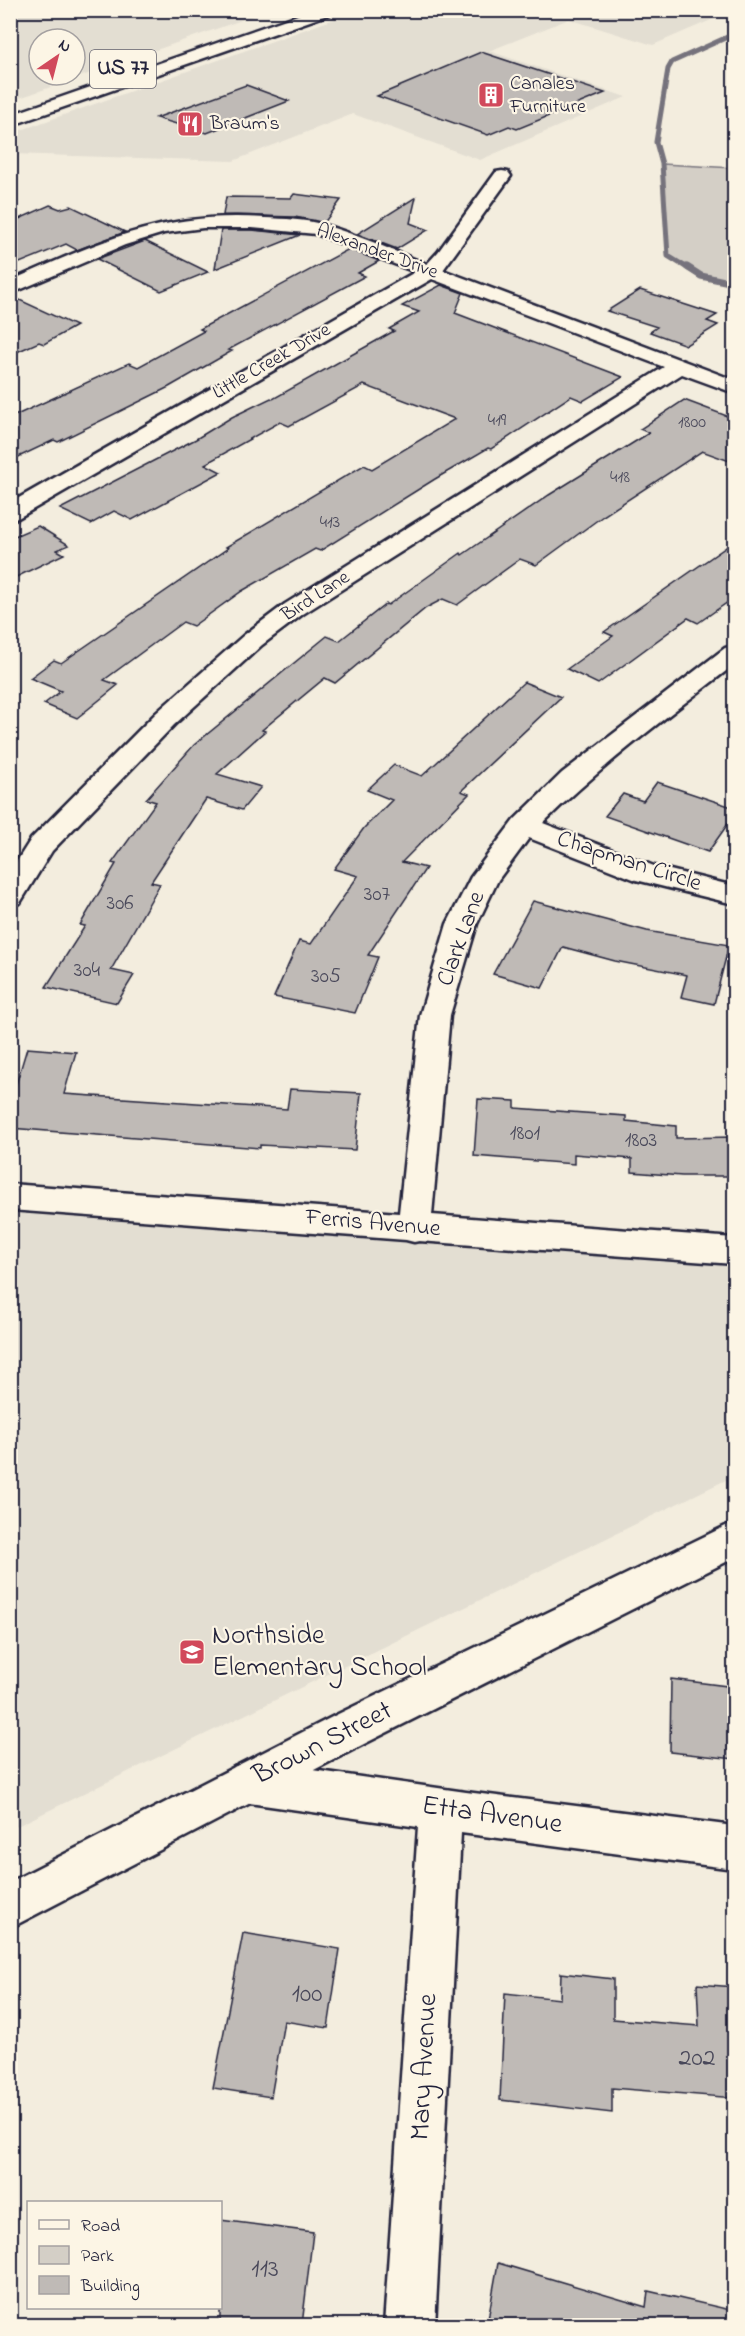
<svg xmlns="http://www.w3.org/2000/svg" width="745" height="2336" font-family="'Indie Flower',sans-serif">
<style>
.built{fill:#e3ded2;fill-rule:evenodd}
.green{fill:#d4cfc6;stroke:#7b7880;stroke-width:1.5}
.lines{fill:none;stroke-linecap:round;stroke-linejoin:round}
.stream-far1{stroke:#75727b;stroke-width:5}
.stream{stroke:#75727b;stroke-width:7}
.building{fill:#bfbab6;stroke:#22223b;stroke-width:1.5}
.minor-casing{stroke:#22223b;stroke-width:5}
.major-casing{stroke:#22223b;stroke-width:5}
.minor{fill:#fcf5e5;fill-rule:evenodd}
.major{fill:#fcf5e5;fill-rule:evenodd}
.labels{text-anchor:middle;dominant-baseline:central;stroke-width:4.5;stroke-linejoin:round;paint-order:stroke}
.far-number-label{font-size:18px;fill:#49485a}
.far-poi-label{font-size:20px;fill:#22223b;stroke:#fcf5e5;text-anchor:start}
.far-street-label{font-size:20px;fill:#22223b;stroke:#fcf5e5}
.number-label{font-size:21px;fill:#49485a}
.shield{fill:#fcf5e5;stroke:#63616e;stroke-width:1.5}
.shield-label{font-size:22px;font-weight:bold;fill:#22223b}
.street-label{font-size:24px;fill:#22223b;stroke:#fcf5e5}
.near-number-label{font-size:26px;fill:#49485a}
.near-poi-label{font-size:28px;fill:#22223b;stroke:#fcf5e5;text-anchor:start}
.near-street-label{font-size:28px;fill:#22223b;stroke:#fcf5e5}
</style>
<rect width="100%" height="100%" fill="#f3edde"/>
<filter id="ink" filterUnits="userSpaceOnUse"><feTurbulence type="fractalNoise" baseFrequency=".0167" numOctaves="2"/><feDisplacementMap in="SourceGraphic" scale="12" xChannelSelector="R" yChannelSelector="G"/><feConvolveMatrix kernelMatrix="1 2 1 2 8 2 1 2 1" color-interpolation-filters="sRGB"/></filter>
<g filter="url(#ink)">
<path class="built" d="M11,10H267V11L11,101ZM39,39H75V75H39Z
M357,11H732L653,45L569,19L489,51L626,97L480,160L353,114L233,161L11,154L10,134Z
M11,1213L734,1265V1476L11,1829Z"/>
<path class="green" d="M662,164L734,168V283L701,276L668,256Z"/>
<g class="lines">
<path class="stream-far1" d="M689,269L668,256L662,164L656,142L668,69L672,62L734,34"/>
<path class="stream" d="M687,267L701,276L734,283"/>
</g>
<path class="building" d="M481,52L605,93L517,129L509,126L488,135L377,96Z
M246,85L289,101L207,133L156,118Z
M294,194L341,200L324,223L295,217L223,215L226,197L291,198Z
M416,197L410,223L428,230L397,249L357,234Z
M50,205L60,209L71,206L125,232L77,250L66,244L10,267V223Z
M221,230H252L300,235L215,269Z
M145,241L208,272L161,291L97,259Z
M349,249L379,261L358,273L365,276L228,350L232,351L169,387L58,442L54,440L10,461V418L129,363L138,367L204,331L200,329Z
M441,285L463,293L455,313L623,377L583,401L571,396L491,449L488,448L435,479L320,551L315,549L242,591L193,626L183,622L104,680L118,685L77,718L44,704L61,691L30,678L54,660L61,663L228,548L226,547L364,465L372,469L455,419L364,385L289,426L280,422L205,464L221,472L132,520L114,511L91,524L60,509L196,439L232,417L271,398L273,399L394,331L389,329L419,312L402,306Z
M640,290L717,315L707,321L718,325L686,345L650,332L657,327L607,311Z
M10,296H11L76,326L44,344L39,342L10,355Z
M684,400L735,419V463L702,451L603,516L536,565L520,559L457,605L443,599L426,608L335,683L325,678L262,730L265,731L217,774L261,787L242,810L206,799L151,882L160,884L111,970L134,975L117,1003L46,987L85,926L80,925L116,864L112,863L156,802L146,799L194,745L327,636L339,641L386,604L388,605L461,553L462,555L549,495L649,433L640,429Z
M38,526L69,545L57,550L64,554L10,580V538Z
M735,541V597L698,623L688,618L598,684L567,669L613,636L604,632Z
M524,682L561,697L461,791L469,794L402,862L426,868L368,955L378,957L355,1013L274,997L299,941L311,944L358,876L334,869L364,828L392,800L367,790L394,765L422,776Z
M657,782L735,808V814L708,852L605,816L623,794L643,801Z
M533,901L647,931L729,945L714,1004L681,997L687,975L615,961L563,947L542,988L493,974Z
M27,1048L76,1052L64,1094L287,1109L290,1089L361,1093L355,1150L260,1145V1148L10,1128V1087L15,1088Z
M478,1099L515,1101V1108L626,1116V1121L676,1126V1138L735,1137V1176H682L632,1172V1159L574,1154V1164L474,1156Z
M671,1679L735,1687V1759L670,1752Z
M243,1933L340,1949L328,2028L284,2021L271,2097L213,2088Z
M561,1973L613,1979V2019L699,2026L697,1984L735,1987V2098L612,2088V2113L500,2100L505,1993L560,1999Z
M220,2220L313,2232L302,2325H220Z
M498,2263L646,2307L648,2291L735,2311V2325H487Z"/>
<g class="lines">
<defs>
<path id="minor" d="M502,171L508,172L511,176L443,270L734,380V393L682,374L303,614L262,645L174,725L52,851L20,903L10,905V872L31,839L156,713L244,635L285,604L664,367L432,279L18,518L10,520V503L415,272L316,234L252,228H203L164,233L125,245L10,294V281C102,241 162,211 265,218C284,219 306,219 324,225C359,235 393,251 427,264L438,252L496,172Z
M734,646V665C668,716 602,765 543,823L654,866L734,886V904L636,880L529,838L498,880L477,924L450,1015L432,1215L734,1238V1264L419,1241L414,1242L406,1240L10,1210V1184L399,1213L420,1015L447,924L471,877L514,820L562,773L725,648Z
M249,1761L466,1792L734,1826V1869L461,1833L435,2326H384L418,1827L249,1803L234,1797L228,1782L234,1767Z"/>
<path id="major" d="M312,10H335L333,13L10,126V115Z
M734,1522V1558L364,1744L10,1928V1882L334,1716Z"/>
</defs>
<use href="#minor" class="minor-casing"/>
<use href="#major" class="major-casing"/>
<use href="#minor" class="minor"/>
<use href="#major" class="major"/>
</g>
</g>
<defs>
<symbol id="building-square" viewBox="-11 -11 22 22"><rect x="-9" y="-9" width="18" height="18" rx="4" fill="#d1495b" stroke="#fcf5e5"/><path d="M-4-6H4V6H1V3H-1V6H-4ZM-2.5-4.3h1.7v1.8h-1.7ZM.8-4.3h1.7v1.8H.8ZM-2.5-1h1.7V.8h-1.7ZM.8-1h1.7V.8H.8Z" fill="#fff"/></symbol>
<symbol id="restaurant-square" viewBox="-11 -11 22 22"><rect x="-9" y="-9" width="18" height="18" rx="4" fill="#d1495b" stroke="#fcf5e5"/><path d="M-5-6h1v4h1v-4h1v4h1v-4h1v5L-1.5 .5V6h-2V.5L-5-1ZM5-6V6H3V1.5H1.5Q1.5-4 5-6Z" fill="#fff"/></symbol>
<symbol id="school-square" viewBox="-11 -11 22 22"><rect x="-9" y="-9" width="18" height="18" rx="4" fill="#d1495b" stroke="#fcf5e5"/><path d="M0-5L7-2L0 1L-7-2ZM-4 1L0 2.5L4 1V4Q0 6-4 4Z" fill="#fff"/></symbol>
</defs>
<g fill-rule="evenodd">
<use href="#building-square" x="476" y="80" width="30" height="30"/>
<use href="#restaurant-square" x="175" y="109" width="30" height="30"/>
<use href="#school-square" x="177" y="1637" width="30" height="30"/>
</g>
<g class="labels">
<g class="far-number-label">
<text x="497" y="421">419</text>
<text x="692" y="423">1800</text>
<text x="620" y="478">418</text>
<text x="330" y="523">413</text>
</g>
<g class="far-poi-label">
<text x="510" y="84">Canales<tspan x="510" dy="23">Furniture</tspan></text>
<text x="210" y="124">Braum's</text>
</g>
<g class="far-street-label">
<text transform="translate(377 252) rotate(20)">Alexander Drive</text>
<text transform="translate(272 362) rotate(-30)">Little Creek Drive</text>
<text transform="translate(316 597) rotate(-33)">Bird Lane</text>
</g>
<g class="number-label">
<text x="377" y="895">307</text>
<text x="120" y="904">306</text>
<text x="87" y="971">304</text>
<text x="326" y="977">305</text>
<text x="525" y="1134">1801</text>
<text x="641" y="1141">1803</text>
</g>
<rect class="shield" x="90" y="50" width="66" height="38" rx="4.5"/>
<g class="shield-label">
<text x="123" y="69">US 77</text>
</g>
<g class="street-label">
<text transform="translate(629 862) rotate(18)">Chapman Circle</text>
<text transform="translate(462 939) rotate(-70)">Clark Lane</text>
<text transform="translate(373 1224) rotate(5)">Ferris Avenue</text>
</g>
<g class="near-number-label">
<text x="307" y="1995">100</text>
<text x="697" y="2059">202</text>
<text x="265" y="2270">113</text>
</g>
<g class="near-poi-label">
<text x="212" y="1636">Northside<tspan x="212" dy="32">Elementary School</tspan></text>
</g>
<g class="near-street-label">
<text transform="translate(323 1744) rotate(-27)">Brown Street</text>
<text transform="translate(492 1816) rotate(8)">Etta Avenue</text>
<text transform="translate(425 2067) rotate(-87)">Mary Avenue</text>
</g>
</g>
<rect width="745" height="2336" fill="none" stroke="#fcf5e5" stroke-width="36"/>
<rect x="18" y="18" width="709" height="2300" fill="none" stroke="#22223b" stroke-width="2" filter="url(#ink)"/>
<rect x="27" y="2201" width="195" height="108" fill="#fcf5e5" stroke="#a5a1a1" stroke-width="1.5"/>
<rect x="39" y="2220" width="30" height="9" fill="#fcf5e5" stroke="#a5a1a1" stroke-width="1.5"/>
<text x="81" y="2231" font-size="18" fill="#22223b">Road</text>
<rect x="39" y="2246" width="30" height="18" fill="#d4cfc6" stroke="#a5a1a1" stroke-width="1.5"/>
<text x="81" y="2261" font-size="18" fill="#22223b">Park</text>
<rect x="39" y="2276" width="30" height="18" fill="#bfbab6" stroke="#a5a1a1" stroke-width="1.5"/>
<text x="81" y="2291" font-size="18" fill="#22223b">Building</text>
<g transform="translate(57 57) rotate(35)"><circle r="28" fill="#fcf5e5" stroke="#a5a1a1" stroke-width="1.5"/>
<path d="M0-4.5L10 22L0 15L-10 22Z" fill="#d1495b"/>
<text y="-9" font-size="16" font-weight="bold" text-anchor="middle" fill="#22223b">N</text>
</g>
</svg>
